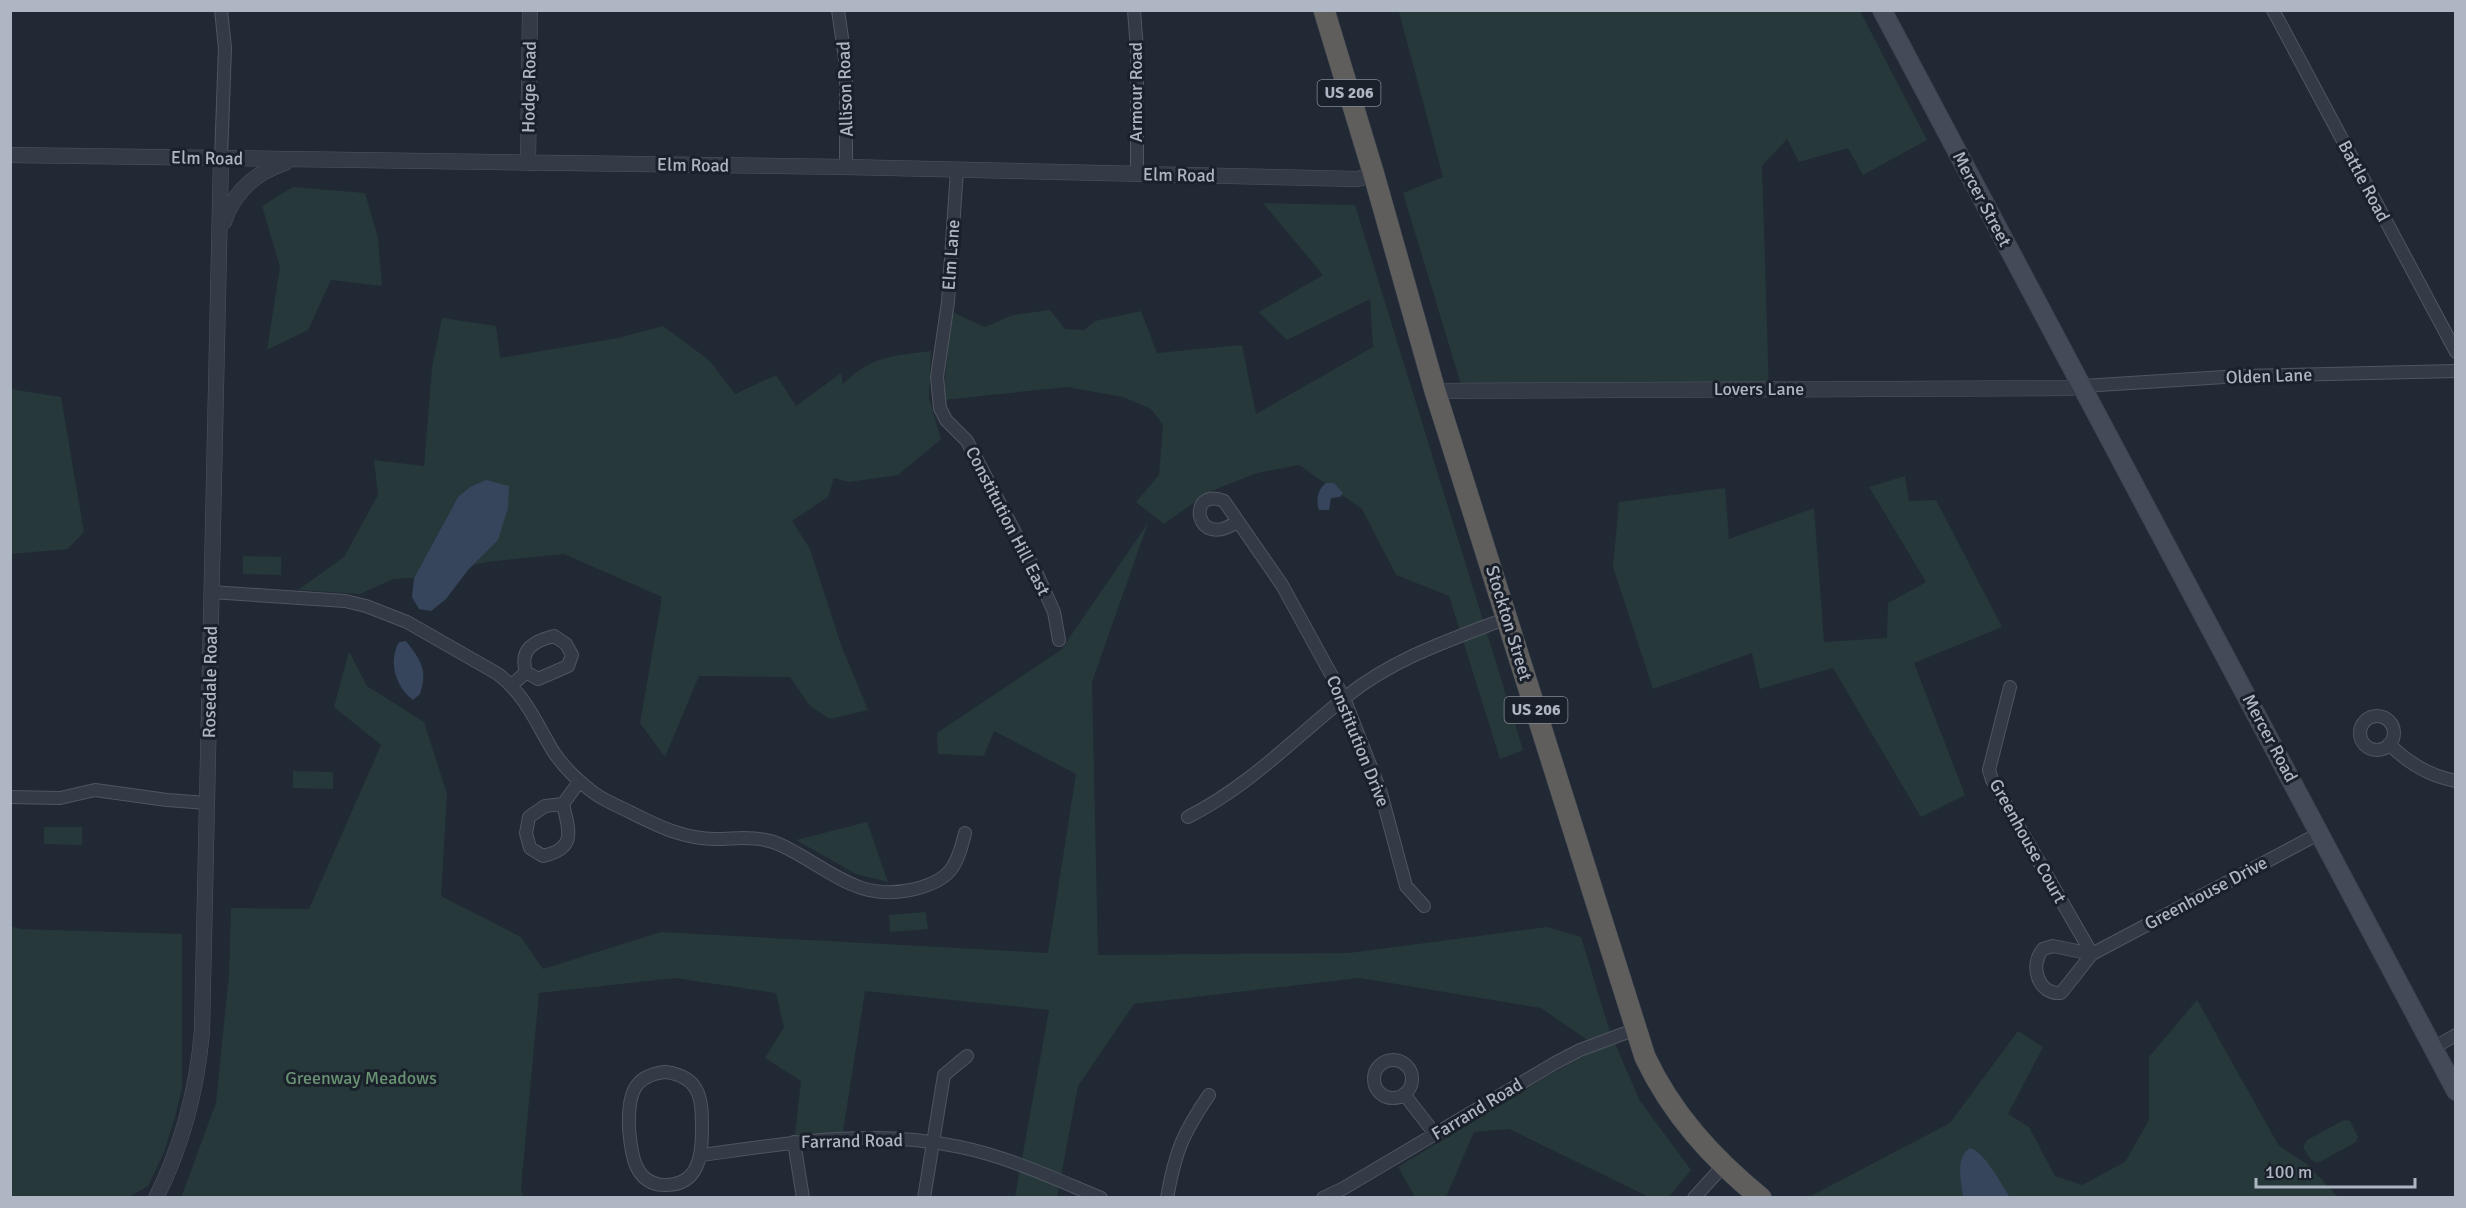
<svg xmlns="http://www.w3.org/2000/svg" width="2466" height="1208" font-family="Signika,sans-serif">
<style>
.green{fill:#263839}
.water{fill:#36455c}
.lines{fill:none;stroke-linecap:round;stroke-linejoin:round}
.minor-casing{stroke:#4f5661;stroke-width:14}
.tertiary-casing{stroke:#4f5661;stroke-width:16}
.secondary-casing{stroke:#3e4550;stroke-width:20}
.trunk-casing{stroke:#3f4651;stroke-width:22}
.minor{stroke:#343b46;stroke-width:12}
.tertiary{stroke:#343b46;stroke-width:15}
.secondary{stroke:#434b59;stroke-width:18}
.trunk{stroke:#5f5e5c;stroke-width:21}
.labels{text-anchor:middle;dominant-baseline:central;stroke-width:6;stroke-linejoin:round;paint-order:stroke}
.shield{fill:#1a212b;stroke:#828995;stroke-width:1.5}
.shield-label{font-size:16px;font-weight:bold;fill:#afb6c3}
.street-label{font-size:18px;fill:#afb6c3;stroke:#1a212b}
.park-label{font-size:18px;fill:#689272;stroke:#1a212b}
</style>
<rect width="100%" height="100%" fill="#212935"/>
<path class="green" d="M1455,10L1860,11L1927,140L1863,175L1848,148L1799,162L1787,139L1762,166L1769,392L1463,391L1403,193L1443,177L1399,12Z
M293,187L365,193L378,238L382,286L331,280L308,330L267,350L280,267L262,206Z
M1263,203L1355,205L1523,750L1500,759L1449,596L1396,575L1362,509L1299,465L1257,473L1209,492L1164,524L1136,502L1159,475L1163,425L1151,409L1123,397L1067,387L943,400L952,312L985,327L1013,315L1050,310L1065,329L1084,330L1095,321L1141,311L1157,353L1242,345L1256,414L1373,347L1370,299L1287,340L1259,312L1323,275Z
M442,318L496,326L500,358L618,338L663,326L709,360L735,394L776,375L796,406L841,373L843,384C873,355 892,356 931,351L929,398L941,439L898,475L849,482L834,478L828,497L792,521L810,549L841,645L868,710L830,719L810,706L790,677L699,676L665,757L640,723L662,597L564,554L487,562L473,565L498,540L458,497L414,578L393,579L360,594L298,590L344,557L378,495L374,460L424,466L432,368Z
M10,389L61,397L84,532L68,549L11,554Z
M1905,476L1909,501L1936,500L2002,627L1914,663L1965,795L1921,817L1833,668L1760,689L1752,653L1653,689L1613,567L1619,502L1725,488L1729,539L1814,508L1824,642L1887,638L1888,603L1926,582L1869,487Z
M1148,523L1092,682L1098,955L1349,953L1547,927L1581,937L1610,1032L1640,1101L1691,1170L1669,1197H1649L1509,1129L1474,1132L1446,1197H1415L1398,1167L1546,1077L1599,1048L1541,1008L1360,978L1134,1004L1078,1086L1057,1197H1015L1049,1010L865,991L842,1138L794,1143L801,1081L765,1058L784,1027L776,993L675,978L539,993L521,1188L523,1197L181,1198L216,1103L229,975L231,908L309,909L381,745L334,707L349,651L367,686L424,722L447,794L441,896L521,937L543,969L661,932L1048,953L1076,774L994,731L984,756L938,754L937,733L1061,650Z
M243,556L281,557V575L243,574Z
M293,771L333,772V789L293,788Z
M867,822L888,882L856,874L796,840Z
M44,827H82V845L44,844Z
M926,912L928,929L890,932L889,915Z
M11,926L19,929L182,934V1087L175,1117L164,1152L148,1186L129,1197H11Z
M2197,1000L2279,1146L2307,1164L2338,1197H2010L1982,1156L1961,1184L1963,1197L1807,1198L1950,1123L2018,1031L2043,1047L2008,1114L2029,1127L2055,1176L2082,1185L2125,1162L2149,1120V1057Z
M2344,1120L2350,1121L2358,1137L2356,1142L2318,1163L2311,1160L2303,1147L2307,1140Z"/>
<path class="water" d="M486,480L509,486L508,508L498,540L468,570L446,599L431,611L419,609L412,597L414,578L458,497L470,487Z
M1326,483H1334L1343,493L1340,497L1331,498L1329,510H1319C1316,501 1317,490 1326,483Z
M406,641C421,661 428,669 420,694L413,700C395,686 388,661 399,642Z
M1970,1148C1985,1152 2001,1184 2010,1197H1963C1961,1182 1955,1157 1970,1148Z"/>
<g class="lines">
<defs>
<path id="minor" d="M221,10L225,48L221,158
M838,10L846,66V167
M1134,10L1137,50V175
M2273,10L2456,352
M957,170L948,302L937,377L940,408L946,420L967,441L1038,576L1054,612L1059,640
M2083,386L2240,376L2456,371
M1238,521C1194,553 1186,485 1224,501L1282,585L1344,698L1381,793L1406,886L1424,906
M211,592L345,601L366,606L407,622L498,674C526,696 535,721 553,751C564,768 578,781 594,793C605,801 618,806 630,812C658,826 683,839 716,839C733,839 748,836 765,840C778,842 787,848 798,854C840,878 865,901 915,889C951,880 957,866 965,833
M512,685L526,672C519,649 534,641 554,636L566,644L572,655L568,666L538,679L526,672
M2010,687L1989,770L1992,780L2092,954
M2360 733a17 17 0 1 1 34 0a17 17 0 1 1-34 0Z
M2389,744C2408,763 2429,776 2456,781
M10,797L60,798L95,790L167,800L207,803
M563,804C569,831 577,848 543,856L530,848L526,833L529,817L545,806L563,804L579,782
M1188,817C1252,784 1293,739 1347,696C1394,658 1453,639 1507,618
M2092,954L2053,946L2043,949C2029,965 2038,995 2061,993L2092,954L2320,833
M2433,1048L2456,1035
M1374 1079a19 19 0 1 1 38 0a19 19 0 1 1-38 0Z
M666,1072C702,1077 702,1101 702,1130C702,1155 699,1184 667,1185C634,1186 631,1153 629,1128C628,1098 631,1075 666,1072Z
M1404,1094L1435,1134
M794,1142L803,1198
M702,1155C788,1143 873,1128 960,1147C1009,1157 1055,1179 1101,1198
M924,1198L944,1075L967,1056
M1167,1198C1175,1152 1183,1133 1209,1095
M1323,1198L1344,1188L1555,1063L1580,1050L1636,1029
M1694,1198L1724,1165"/>
<path id="tertiary" d="M10,155L846,167L1357,179L1374,175
M528,163L530,10
M224,222C234,191 255,173 285,163
M1435,391L2069,388L2083,386
M156,1198C183,1144 197,1090 202,1031L221,158"/>
<path id="secondary" d="M1882,10L2456,1091"/>
<path id="trunk" d="M1324,10L1374,175L1435,391L1645,1057C1672,1114 1712,1158 1761,1198"/>
</defs>
<use href="#minor" class="minor-casing"/>
<use href="#tertiary" class="tertiary-casing"/>
<use href="#secondary" class="secondary-casing"/>
<use href="#trunk" class="trunk-casing"/>
<use href="#minor" class="minor"/>
<use href="#tertiary" class="tertiary"/>
<use href="#secondary" class="secondary"/>
<use href="#trunk" class="trunk"/>
</g>
<g class="labels">
<g class="shield">
<rect x="1317.5" y="80" width="63" height="26" rx="4.5"/>
<rect x="1504.5" y="697" width="63" height="26" rx="4.5"/>
</g>
<g class="shield-label">
<text x="1349" y="93">US 206</text>
<text x="1536" y="710">US 206</text>
</g>
<g class="street-label">
<text transform="translate(529 87) rotate(-89)">Hodge Road</text>
<text transform="translate(845 89) rotate(-92)">Allison Road</text>
<text transform="translate(1136 92) rotate(-90)">Armour Road</text>
<text transform="translate(207 158) rotate(1)">Elm Road</text>
<text transform="translate(693 165) rotate(1)">Elm Road</text>
<text transform="translate(1179 175) rotate(1)">Elm Road</text>
<text transform="translate(2364 181) rotate(62)">Battle Road</text>
<text transform="translate(1982 199) rotate(62)">Mercer Street</text>
<text transform="translate(951 255) rotate(-86)">Elm Lane</text>
<text transform="translate(2269 376) rotate(-2)">Olden Lane</text>
<text x="1759" y="389">Lovers Lane</text>
<text transform="translate(1008 521) rotate(63)">Constitution Hill East</text>
<text transform="translate(1509 623) rotate(73)">Stockton Street</text>
<text transform="translate(210 682) rotate(-89)">Rosedale Road</text>
<text transform="translate(2270 738) rotate(62)">Mercer Road</text>
<text transform="translate(1358 741) rotate(68)">Constitution Drive</text>
<text transform="translate(2028 841) rotate(61)">Greenhouse Court</text>
<text transform="translate(2206 893) rotate(-28)">Greenhouse Drive</text>
<text transform="translate(1477 1109) rotate(-31)">Farrand Road</text>
<text transform="translate(852 1141) rotate(-1)">Farrand Road</text>
</g>
<g class="park-label">
<text x="361" y="1078">Greenway Meadows</text>
</g>
</g>
<rect width="2466" height="1208" fill="none" stroke="#afb6c3" stroke-width="24"/>
<path d="M2256 1178v9h159v-9" fill="none" stroke="#afb6c3" stroke-width="3"/>
<text x="2265" y="1178" font-size="18" fill="#afb6c3" stroke="#1a212b" stroke-width="4.5" paint-order="stroke">100 m</text>
</svg>
